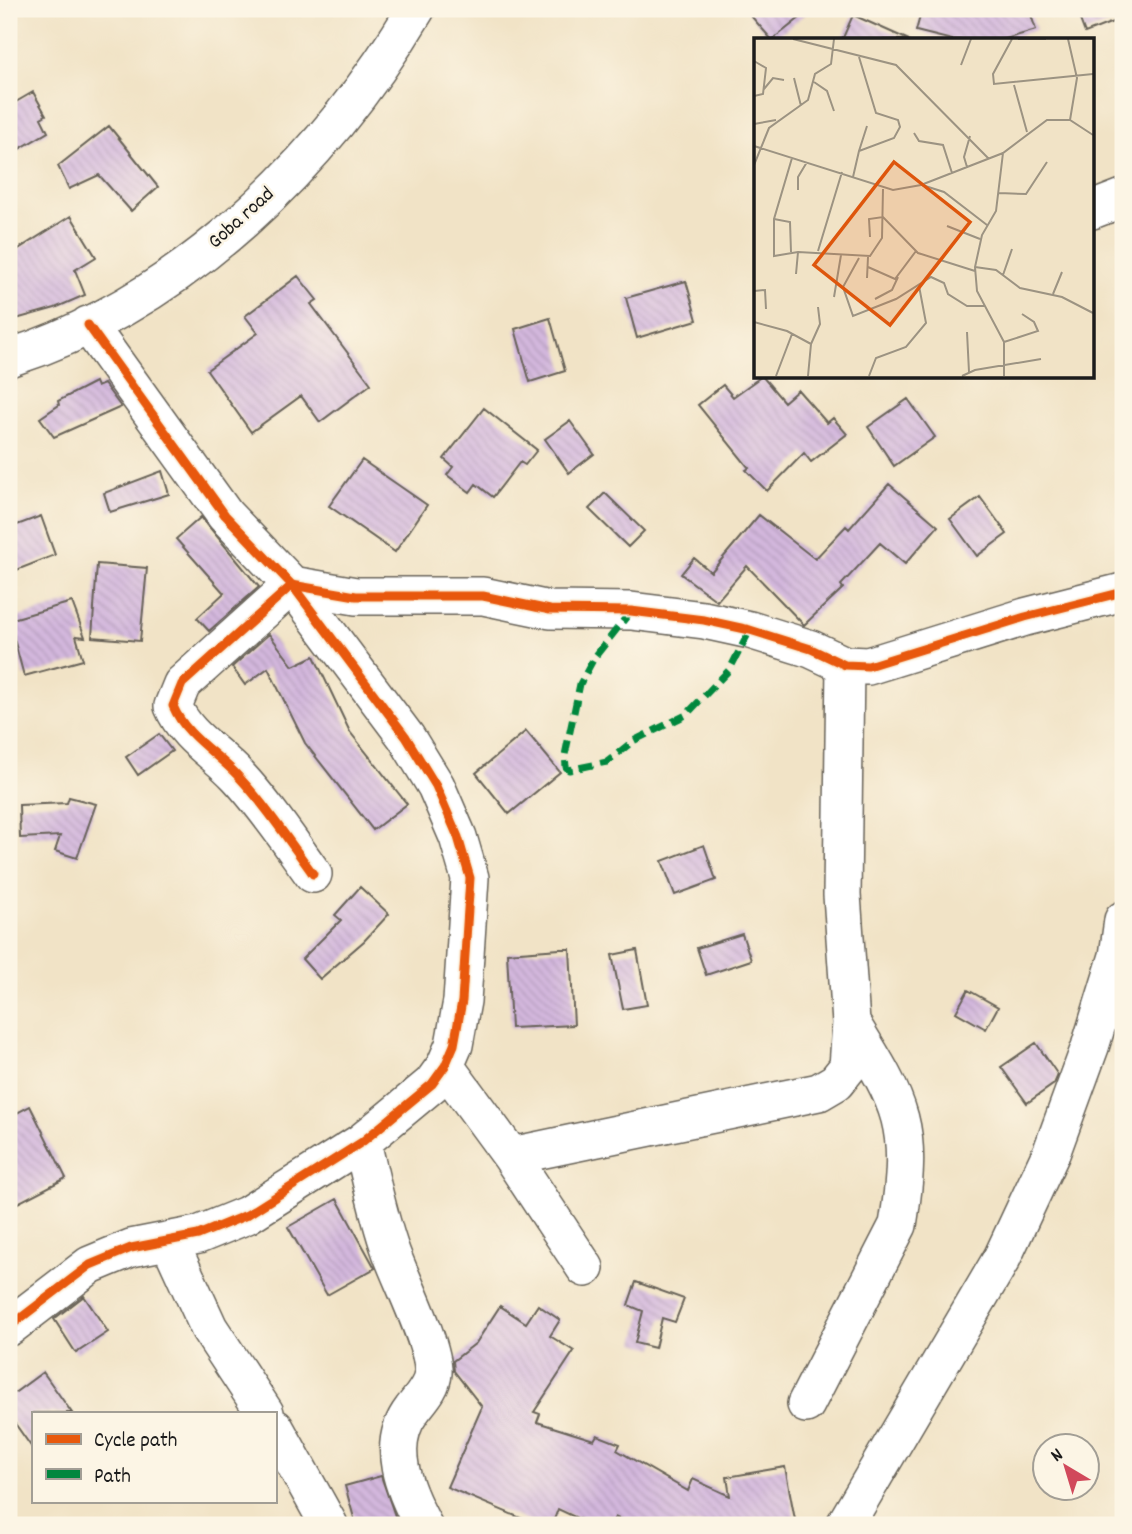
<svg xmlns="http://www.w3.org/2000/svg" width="1132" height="1534" font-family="Dekko,sans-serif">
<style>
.building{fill:url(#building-back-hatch)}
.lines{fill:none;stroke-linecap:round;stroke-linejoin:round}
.minor-casing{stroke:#676258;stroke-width:40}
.minor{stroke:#fff;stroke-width:37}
.quiet{stroke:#00873e;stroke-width:7;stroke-dasharray:14 7;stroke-linecap:butt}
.cycleway-casing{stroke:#fcf5e5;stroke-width:13}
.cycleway{stroke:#e8590c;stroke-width:9}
.labels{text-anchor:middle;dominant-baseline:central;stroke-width:5;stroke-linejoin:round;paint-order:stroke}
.street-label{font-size:21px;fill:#1c1c1c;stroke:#fcf5e5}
.inset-road{fill:none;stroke:#9c9382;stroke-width:2}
.view{fill:#de560d;fill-opacity:0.15;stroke:#de560d;stroke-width:3.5}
.inset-edge{fill:none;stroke:#1c1c1c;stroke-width:3.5}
</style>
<defs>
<pattern id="building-back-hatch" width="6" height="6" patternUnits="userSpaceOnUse" patternTransform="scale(1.75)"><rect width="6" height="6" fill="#d3b7dd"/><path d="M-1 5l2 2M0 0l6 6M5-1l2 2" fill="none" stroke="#b59dbd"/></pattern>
</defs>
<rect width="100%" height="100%" fill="#fcf5e5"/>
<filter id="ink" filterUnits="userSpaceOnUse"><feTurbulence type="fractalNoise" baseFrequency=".0143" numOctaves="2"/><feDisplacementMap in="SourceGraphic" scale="14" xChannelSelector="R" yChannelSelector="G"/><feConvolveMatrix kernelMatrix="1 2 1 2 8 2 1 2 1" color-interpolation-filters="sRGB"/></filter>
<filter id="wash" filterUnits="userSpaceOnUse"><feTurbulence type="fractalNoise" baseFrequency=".00686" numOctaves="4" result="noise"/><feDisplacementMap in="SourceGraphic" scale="28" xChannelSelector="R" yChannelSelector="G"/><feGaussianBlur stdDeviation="1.57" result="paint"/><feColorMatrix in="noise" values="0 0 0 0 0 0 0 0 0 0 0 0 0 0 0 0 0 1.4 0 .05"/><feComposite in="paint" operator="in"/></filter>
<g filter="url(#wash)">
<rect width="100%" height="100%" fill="#f1e3c6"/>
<g id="blocks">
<path class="building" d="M745,9H811L772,40Z
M922,9H1029L1036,30L1002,40H952L916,31Z
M1076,9H1123V18L1085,33Z
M853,15L909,40H842Z
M33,92L46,115L41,118L48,132L9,155V106Z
M109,126L158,187L131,211L99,175L69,189L58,166Z
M71,216L96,257L75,270L85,295L55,308L9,321V255Z
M298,276L317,300L311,304L371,384L320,422L301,396L251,432L207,370L258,333L245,316Z
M686,281L697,320L637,338L626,298Z
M550,318L565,371L530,382L515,329Z
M762,376L784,402L798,390L827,423L833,418L847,434L811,462L804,453L767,491L746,470L749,468L698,405L723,385L733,397Z
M95,382L97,387L104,384L121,407L54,437L40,418L59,405L58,401Z
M908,399L935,437L894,466L868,427Z
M484,408L537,450L525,465L520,462L493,497L476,484L470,492L447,475L453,467L444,459Z
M570,421L594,454L569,473L545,439Z
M362,460L427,505L395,552L329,506Z
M162,471L169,494L110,512L104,493Z
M889,484L938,526L905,564L880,543L841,585L843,588L804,625L747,566L717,601L681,574L694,558L711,572L759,515L815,559L846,526L849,529Z
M605,493L644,531L628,547L589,509Z
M980,497L1007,534L977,556L950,519Z
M41,516L55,555L9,573V528Z
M201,517L259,587L209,631L197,618L224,593L176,539Z
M97,564L147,568L140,641L92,637Z
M72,602L85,637L76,636L83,660L24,676L9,620Z
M269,634L293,666L314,656L350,732L407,804L373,830L305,743L268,668L245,685L232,667Z
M526,731L560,772L509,814L476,773Z
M159,734L172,751L138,775L126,757Z
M69,797L96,804L77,858L55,851L60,836L20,838L19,805L67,803Z
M704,845L716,880L675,895L662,861Z
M360,887L389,914L364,941L320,979L302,959L341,920L335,915Z
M742,934L751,960L706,975L697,948Z
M560,949H570L574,1025L511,1028L507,953Z
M637,950L647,1005L623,1009L612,955Z
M968,990L998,1007L986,1029L956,1012Z
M1036,1043L1058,1075L1054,1084L1027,1103L1001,1067Z
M30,1106L66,1178L16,1204L9,1190V1117Z
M337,1199L375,1268L327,1295L288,1227Z
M636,1282L684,1299L675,1322L662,1318L655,1348L635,1343L643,1311L628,1305Z
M84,1296L108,1332L76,1353L54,1319Z
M538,1305L560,1320L550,1336L574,1351L534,1412L540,1414L537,1422L594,1440L597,1435L620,1444L617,1450L688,1491L693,1479L730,1496L727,1477L785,1467L796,1525H631L615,1517L611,1525H592L558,1509L552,1525H537L447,1487L482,1407L454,1371L453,1361L476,1343L500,1306L526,1323Z
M43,1372L72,1413H33V1449L9,1415V1397Z
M381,1476L396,1519L374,1525H356L345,1486Z"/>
</g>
</g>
<g filter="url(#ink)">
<use href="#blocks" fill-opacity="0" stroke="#676258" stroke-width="2"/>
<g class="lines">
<defs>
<path id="minor" d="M1092,210L1123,198
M9,358C183,302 324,163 416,9
M313,874C289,841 266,806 238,776C216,752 186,737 173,706L182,684L292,585L356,596H483L550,610L631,611L704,620L750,630L811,649L845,665L868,666L1025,617L1123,592
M445,1066L511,1156L585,1268
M362,1142C371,1179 378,1216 391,1252C401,1280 435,1347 433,1373C432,1388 420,1399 412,1410C385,1445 404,1490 423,1525
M511,1156L819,1092L836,1082L848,1067L851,1023L842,895L845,665
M170,1243L209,1328L265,1413
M9,1327L90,1265L131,1248L198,1235L247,1215L362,1142L432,1084L445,1066L454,1045L462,1001L470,878L458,837L436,786L406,737L292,585L225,515L88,325
M806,1404L898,1225C914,1125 902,1106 851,1023
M275,1428L329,1525
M845,1525L1002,1258L1052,1151L1090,1047L1118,956L1123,920"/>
</defs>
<use href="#minor" class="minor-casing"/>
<use href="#minor" class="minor"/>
<path class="quiet" d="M631,611L594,658L580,684L565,755L566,767L569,770L607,762L633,741L686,715L730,669L750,630"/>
<defs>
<path id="cycleway" d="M313,874C289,841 266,806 238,776C216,752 186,737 173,706L182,684L292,585L356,596H483L550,610L631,611L704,620L750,630L811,649L845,665L868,666L1025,617L1123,592
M9,1327L90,1265L131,1248L198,1235L247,1215L362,1142L432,1084L445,1066L454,1045L462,1001L470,878L458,837L436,786L406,737L292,585L225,515L88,325"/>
</defs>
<use href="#cycleway" class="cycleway-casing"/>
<use href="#cycleway" class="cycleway"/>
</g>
</g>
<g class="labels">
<g class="street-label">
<text transform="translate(242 219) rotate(-42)">Goba road</text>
</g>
</g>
<g transform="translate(754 38)">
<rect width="340" height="340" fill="#f1e3c6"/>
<path class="inset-road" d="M39,1L142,27L235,121M258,1L239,36L240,46L339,36M264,1H292M314,1L323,40L316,82M0,23L12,30L9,56L0,58M207,27L217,1M40,40L47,68M60,44L73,53L80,73M260,47L273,94M10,51L19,40L30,42M0,86L22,82M160,95L165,103L189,107L198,135M0,108L139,152L167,147L249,115L293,82H316L339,97M105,113L113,88M249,115L242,173L228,197L221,229L223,253L250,304V338M38,120L20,181V218L44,214L116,218L128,200L129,151M0,127L15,90L54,62L61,36L77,26L80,1M213,129L210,119L216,98M99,139L105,113L140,100L146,89L144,82L122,75L105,19M168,147L190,154L233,187M44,152V139L53,124M245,155L272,156L293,124M20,181L36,184L37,214M193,188L226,201M116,199L115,181L129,179L164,215L221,233M64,213L88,134M105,220L89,249L99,278L142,261L177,239L190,245L194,256L213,268H230M114,229L141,241L162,213M221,229L242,232L266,250L308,259L339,275M42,236L44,214M249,237L258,211M113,240L114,219M0,253L11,252L12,271M299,256L308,234M80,259L87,217M121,261L138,252L144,239M0,284L33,293L57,306L66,286L64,269M213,294L215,334M250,304L284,293L280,284L268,276M22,338L38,296M54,338L57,306M115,338L122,320L152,309L172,285L165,248M208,338L221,332L287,321"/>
<path class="view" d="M140,124L216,184L136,287L60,227Z"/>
<rect width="340" height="340" class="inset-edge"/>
</g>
<rect width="1132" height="1534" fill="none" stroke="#fcf5e5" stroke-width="35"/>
<rect x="32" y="1412" width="245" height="91" fill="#fcf5e5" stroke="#a29e95" stroke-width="2"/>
<rect x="46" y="1434" width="35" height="10" fill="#e8590c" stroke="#a29e95" stroke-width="2"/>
<text x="94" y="1446" font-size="21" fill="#1c1c1c">Cycle path</text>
<rect x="46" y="1469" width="35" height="10" fill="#00873e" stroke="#a29e95" stroke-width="2"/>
<text x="94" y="1482" font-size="21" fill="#1c1c1c">Path</text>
<g transform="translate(1066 1467) rotate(322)"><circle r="33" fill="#fcf5e5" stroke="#a29e95" stroke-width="2"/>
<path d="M0-5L12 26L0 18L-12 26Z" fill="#d1495b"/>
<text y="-10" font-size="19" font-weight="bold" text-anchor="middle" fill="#1c1c1c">N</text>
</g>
</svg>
